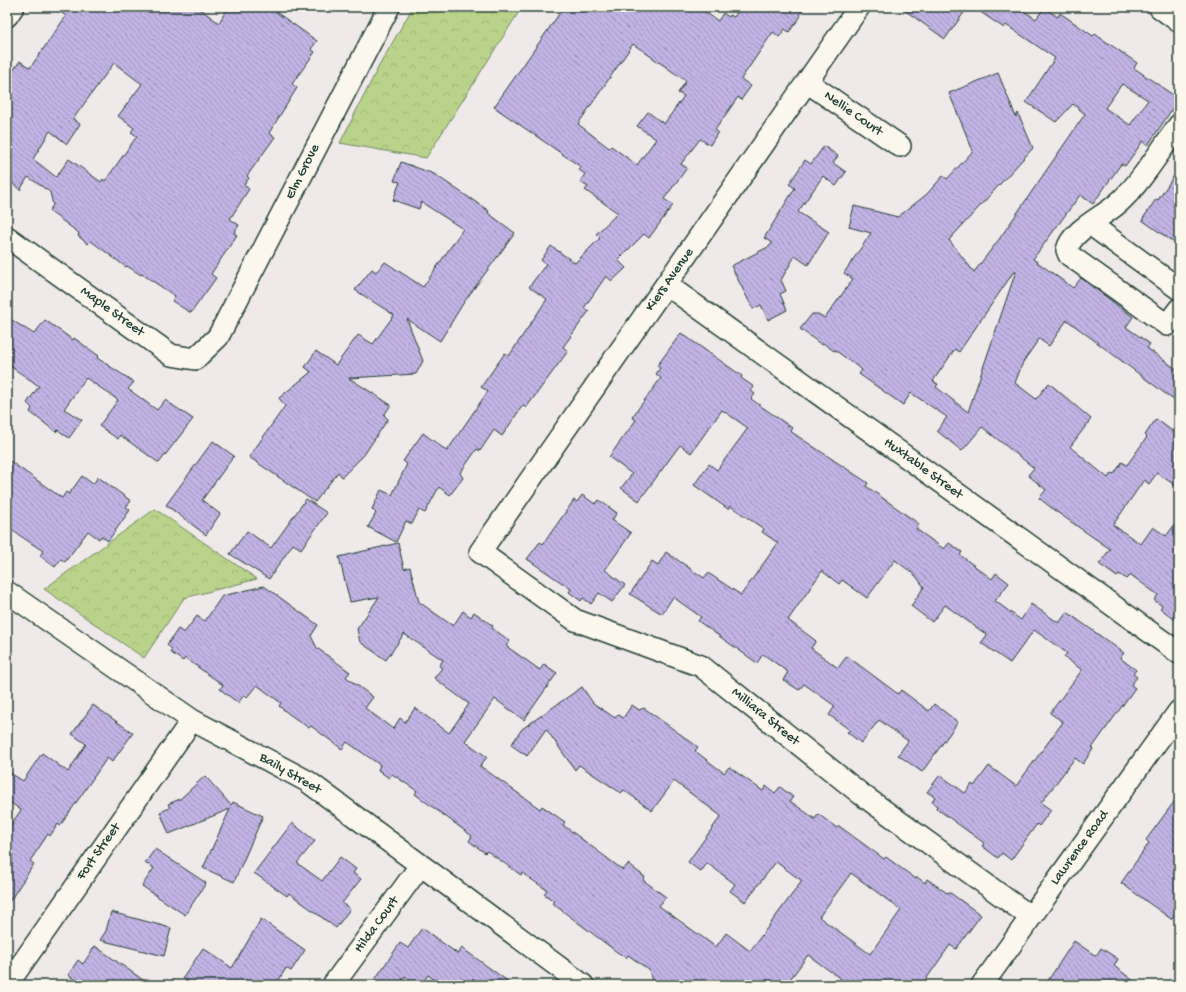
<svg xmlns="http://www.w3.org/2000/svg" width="1186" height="992" font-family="'Gochi Hand',sans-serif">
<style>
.park{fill:url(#park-crowns);stroke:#6c885f}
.building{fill:url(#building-back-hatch);stroke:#1f3d34;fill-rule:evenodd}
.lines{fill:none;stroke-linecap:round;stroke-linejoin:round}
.minor-casing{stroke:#1f3d34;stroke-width:24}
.primary-casing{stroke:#1f3d34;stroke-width:25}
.minor{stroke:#fbf7ec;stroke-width:21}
.primary{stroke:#fbf7ec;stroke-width:22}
.labels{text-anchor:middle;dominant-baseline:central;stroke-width:3;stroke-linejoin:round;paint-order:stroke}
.street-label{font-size:14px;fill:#1f3d34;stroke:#fbf7ec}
</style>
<defs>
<pattern id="park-crowns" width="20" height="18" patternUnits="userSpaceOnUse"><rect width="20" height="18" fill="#bad38a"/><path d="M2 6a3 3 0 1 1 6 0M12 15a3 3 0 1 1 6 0" fill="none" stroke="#9fb678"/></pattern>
<pattern id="building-back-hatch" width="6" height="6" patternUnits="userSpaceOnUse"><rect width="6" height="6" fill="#c2b3e4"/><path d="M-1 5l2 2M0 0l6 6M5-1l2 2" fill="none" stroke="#9d93ba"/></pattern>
</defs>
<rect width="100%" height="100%" fill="#f0e9ea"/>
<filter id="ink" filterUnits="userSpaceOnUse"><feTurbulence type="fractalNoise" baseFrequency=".025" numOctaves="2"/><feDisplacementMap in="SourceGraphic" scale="8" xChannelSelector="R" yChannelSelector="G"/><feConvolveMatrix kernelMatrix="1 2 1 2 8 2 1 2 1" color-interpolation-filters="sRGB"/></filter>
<g filter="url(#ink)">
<path class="park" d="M413,7H522L426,158L340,143L379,66Z
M155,509L257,579L184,598L144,658L44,589Z"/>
<path class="building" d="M53,7H197L219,23L228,7H269L317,41L311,49L315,52L292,84L297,88L269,133L275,137L247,176L249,178L244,185L249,189L230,219L239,225L234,233L237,235L211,274L216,278L191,313L172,301L175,296L142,274L141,275L127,266L126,267L91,241L88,244L78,236L79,233L49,211L53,205L50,192L28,177L20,190L7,179V79L20,61L30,68L66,16ZM114,63L142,84L118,116L134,128L131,132L137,136L105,181L103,179L101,182L69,159L56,177L33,159L50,131L67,144L80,124L73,119Z
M564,7H698L718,21L723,13L729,17L730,15L734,17L741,7H805L799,15L801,16L789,32L785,29L779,37L773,32L741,79L751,86L741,100L738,97L715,130L718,132L710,145L700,139L681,164L687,168L664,199L673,205L649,238L644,234L618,260L626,268L612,281L606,276L584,308L589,311L563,347L568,351L526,408L523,405L502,436L494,430L480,451L477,449L460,473L463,478L450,495L439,487L425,513L419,510L412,524L406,521L396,542L368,527L376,513L372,509L381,490L392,495L407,464L403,461L423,433L447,451L488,391L481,387L505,353L509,356L547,299L529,287L546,264L541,260L551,246L575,263L600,238L596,234L618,213L585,190L588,187L580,182L585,174L579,170L581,167L494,107ZM633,44L686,81L678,93L684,96L664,124L648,112L637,126L656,139L637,165L611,146L609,148L578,124Z
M900,7H968L945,39Z
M973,7H1018L1036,19L1044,8L1058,17L1060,13L1093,36L1095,34L1137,63L1134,68L1179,99L1148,145L1143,141L1125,166L1121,164L1093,204L1080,195L1033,259L1073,288L1081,278L1133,317L1126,327L1150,344L1147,348L1179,371V404L1067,320L1049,346L1039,339L1023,362L1015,383L1036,399L1049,383L1091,419L1070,447L1108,478L1111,473L1114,474L1122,462L1127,465L1147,437L1145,435L1156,419L1179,436V488L1157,473L1149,484L1144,480L1113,525L1141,544L1153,527L1166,536L1179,519V623L1160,608L1162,606L1154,600L1158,595L1131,575L1127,579L1119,574L1117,577L1099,564L1110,549L1054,510L1039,498L1046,490L1028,475L1034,468L982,427L962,451L937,431L947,417L911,393L903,405L859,374L862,370L835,350L834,351L823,343L822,345L800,329L812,314H818L825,318L853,279L844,273L871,233L849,227L854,206L898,217L927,194L943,176L947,179L973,151L949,93L998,73L1016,117L1018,113L1033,148L949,240L974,272L1000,238L1085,114L1073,104L1056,122L1026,102L1055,58L1006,25L1004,28ZM1122,84L1148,100L1130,125L1105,108ZM1015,270L1016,271L968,412L936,387L938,384L933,381L955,349L959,352Z
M824,146L838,156L833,163L846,172L836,186L823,176L798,212L829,232L808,265L795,256L781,280L786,291L780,294L787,310L768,320L761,305L753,309L731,266L770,246L772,243L764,238L795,188L789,184L805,160L811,164Z
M401,162L434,174L489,211L488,213L515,233L464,302L440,341L407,319L423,361L416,374L349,378L391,405L384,415L388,419L364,455L342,477L338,472L315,502L249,457L285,406L279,398L311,372L305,367L316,351L336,365L358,335L373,344L394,315L355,290L372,269L376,272L385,262L423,287L463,229L421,202L419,209L393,200L400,182L394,181Z
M1179,168V246L1142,220L1156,199L1158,200Z
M7,317L34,334L45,320L73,340L74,338L99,356L97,358L134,382L128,389L157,410L165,400L193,419L159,463L120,435L118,439L99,426L118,400L86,378L64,409L82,420L69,438L58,430L56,432L30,412L32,408L27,403L39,386L7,364Z
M681,333L742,376L741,378L754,387L751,391L755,394L751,399L792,428L790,431L868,483L866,486L919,524L916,529L944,549L949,543L962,552L960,555L992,579L996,573L1009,583L995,601L1021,620L1031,604L1059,623L1067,612L1124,653L1120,658L1136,670L1133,674L1137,677L1131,685L1135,688L1092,748L1093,749L1083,764L1075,758L1041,803L1051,810L1039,826L1037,824L1011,860L1002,853L998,858L982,846L984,843L936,808L937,806L932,802L935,797L927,792L940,775L965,793L972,784L974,786L989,766L1016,786L1063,722L1050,713L1082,670L1064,657L1067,653L1034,630L1010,663L981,643L987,635L945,605L932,622L911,606L924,587L915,575L895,560L867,598L842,580L839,584L822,571L788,620L816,641L811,648L838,668L847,656L898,694L901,690L929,711L934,704L958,722L922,772L898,755L908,741L879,720L861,743L847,732L850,730L829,715L835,706L804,684L799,690L783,680L788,672L763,654L757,663L698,621L701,617L673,597L662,614L630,594L652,561L658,565L666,552L704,578L708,573L741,595L778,543L762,532L764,529L730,506L728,509L694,485L709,464L717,470L748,428L722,410L691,453L680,445L639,501L621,488L632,474L609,457L636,420L632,417L661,378L656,374L660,368L657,366Z
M213,441L234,456L202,500L220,514L206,535L166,505Z
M7,459L62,498L66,492L69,494L82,476L93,484L98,477L131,501L126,507L130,510L108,541L101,536L99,539L88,531L65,562L61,559L55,567L40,556L43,551L7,527Z
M582,495L595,504L599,500L617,513L612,520L631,533L605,570L625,585L612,602L599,593L591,604L583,598L581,601L569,592L571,589L527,559L540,542L543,544L574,500L577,502Z
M306,499L327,513L301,549L293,544L269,579L230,554L247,531L271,548Z
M398,543L404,569L410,567L419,602L453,626L463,611L471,617L474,612L493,626L492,628L510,641L506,646L540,670L544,664L557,673L524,720L495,699L465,741L487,757L480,766L540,809L542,806L565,822L563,825L623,870L628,864L645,877L643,880L666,897L659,906L716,947L726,933L750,951L802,881L776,862L745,902L730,891L735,884L707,863L701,872L688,862L721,816L674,781L652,811L624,790L621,793L579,765L575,770L546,729L527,756L511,745L522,729L582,687L593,703L615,718L618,714L623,718L632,705L639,710L644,708L698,747L695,751L724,773L729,767L763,791L766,786L775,793L780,787L793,797L790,801L815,819L818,814L837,828L839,826L884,859L886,857L916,879L917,877L925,883L927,879L947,893L949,892L981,915L956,949L950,945L922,985H849L808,955L786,985H653L649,970L628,955L626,958L617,952L552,903L554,901L544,894L547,890L522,873L521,875L487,851L485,853L469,841L472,836L415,794L417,791L392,774L389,778L378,770L380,765L347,742L342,749L311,726L309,728L289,714L279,706L281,703L257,685L247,697L244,695L238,703L220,689L223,685L185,658L183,661L170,652L172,649L167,645L178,629L184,633L197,616L205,621L222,596L264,586L318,625L311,636L317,648L350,672L346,677L373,697L365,708L393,729L400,718L405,722L415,708L449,733L469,704L434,678L442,668L439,666L443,660L404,634L386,660L360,642L357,629L379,597L350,602L339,557ZM851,873L901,910L870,954L819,917Z
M93,705L133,733L112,762L107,758L60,826L58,824L50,836L48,834L30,861L34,864L7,905V830L21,810L7,800V771L23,781L42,753L68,772L86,744L72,734Z
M205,776L231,805L233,802L263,816L234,882L203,868L230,809L169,834L160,812L170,808L168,804L180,799Z
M1179,795V908L1171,919L1121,883L1149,843L1146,840Z
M292,823L315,841L297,863L322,881L340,857L356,869L353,873L361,879L342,903L350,909L336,928L289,893L287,896L254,873Z
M155,849L206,883L185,915L142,886L154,868L145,863Z
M111,912L171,928L164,956L100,940L106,931Z
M261,919L305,950L291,971L286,968L276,985H193L183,978L203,948L232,968Z
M422,928L458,954L462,948L513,985H441L428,975L421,985H417L405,976L398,985H371L400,943L408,948Z
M1074,941L1096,956L1101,948L1118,959L1114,966L1139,985H1045Z
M95,946L150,985H82L68,975L78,960L83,964Z"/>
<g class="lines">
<defs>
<path id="minor" d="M859,7L480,552L575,620L701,666L861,794L1031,917
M7,16L13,7
M807,82L900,146
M1179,125C1161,149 1139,186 1116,205C1102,217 1071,231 1067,250L1069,255L1167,325L1179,309
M1090,224L1179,289
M7,237L171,355L195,359L218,337L389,7
M667,285L1179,653
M7,592L192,720L307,781L583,985
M7,985L192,720
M333,985L420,866
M982,985L1179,711"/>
<path id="primary" d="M1160,7L1179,21"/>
</defs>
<use href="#minor" class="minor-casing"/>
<use href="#primary" class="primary-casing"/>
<use href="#minor" class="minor"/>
<use href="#primary" class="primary"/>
</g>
</g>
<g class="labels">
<g class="street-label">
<text transform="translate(853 114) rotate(35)">Nellie Court</text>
<text transform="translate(303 172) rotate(-63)">Elm Grove</text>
<text transform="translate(670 280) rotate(-55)">Kiers Avenue</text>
<text transform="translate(112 312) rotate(36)">Maple Street</text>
<text transform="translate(923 469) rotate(36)">Huxtable Street</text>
<text transform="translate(765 717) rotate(39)">Milliara Street</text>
<text transform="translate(290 774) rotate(30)">Baily Street</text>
<text transform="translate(1080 848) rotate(-54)">Lawrence Road</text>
<text transform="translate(99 852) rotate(-55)">Fort Street</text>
<text transform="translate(377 925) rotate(-54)">Hilda Court</text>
</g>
</g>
<rect width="1186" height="992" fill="none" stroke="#fbf7ec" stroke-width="24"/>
<rect x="12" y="12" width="1162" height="968" fill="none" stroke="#1f3d34" stroke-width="1.5" filter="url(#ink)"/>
</svg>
